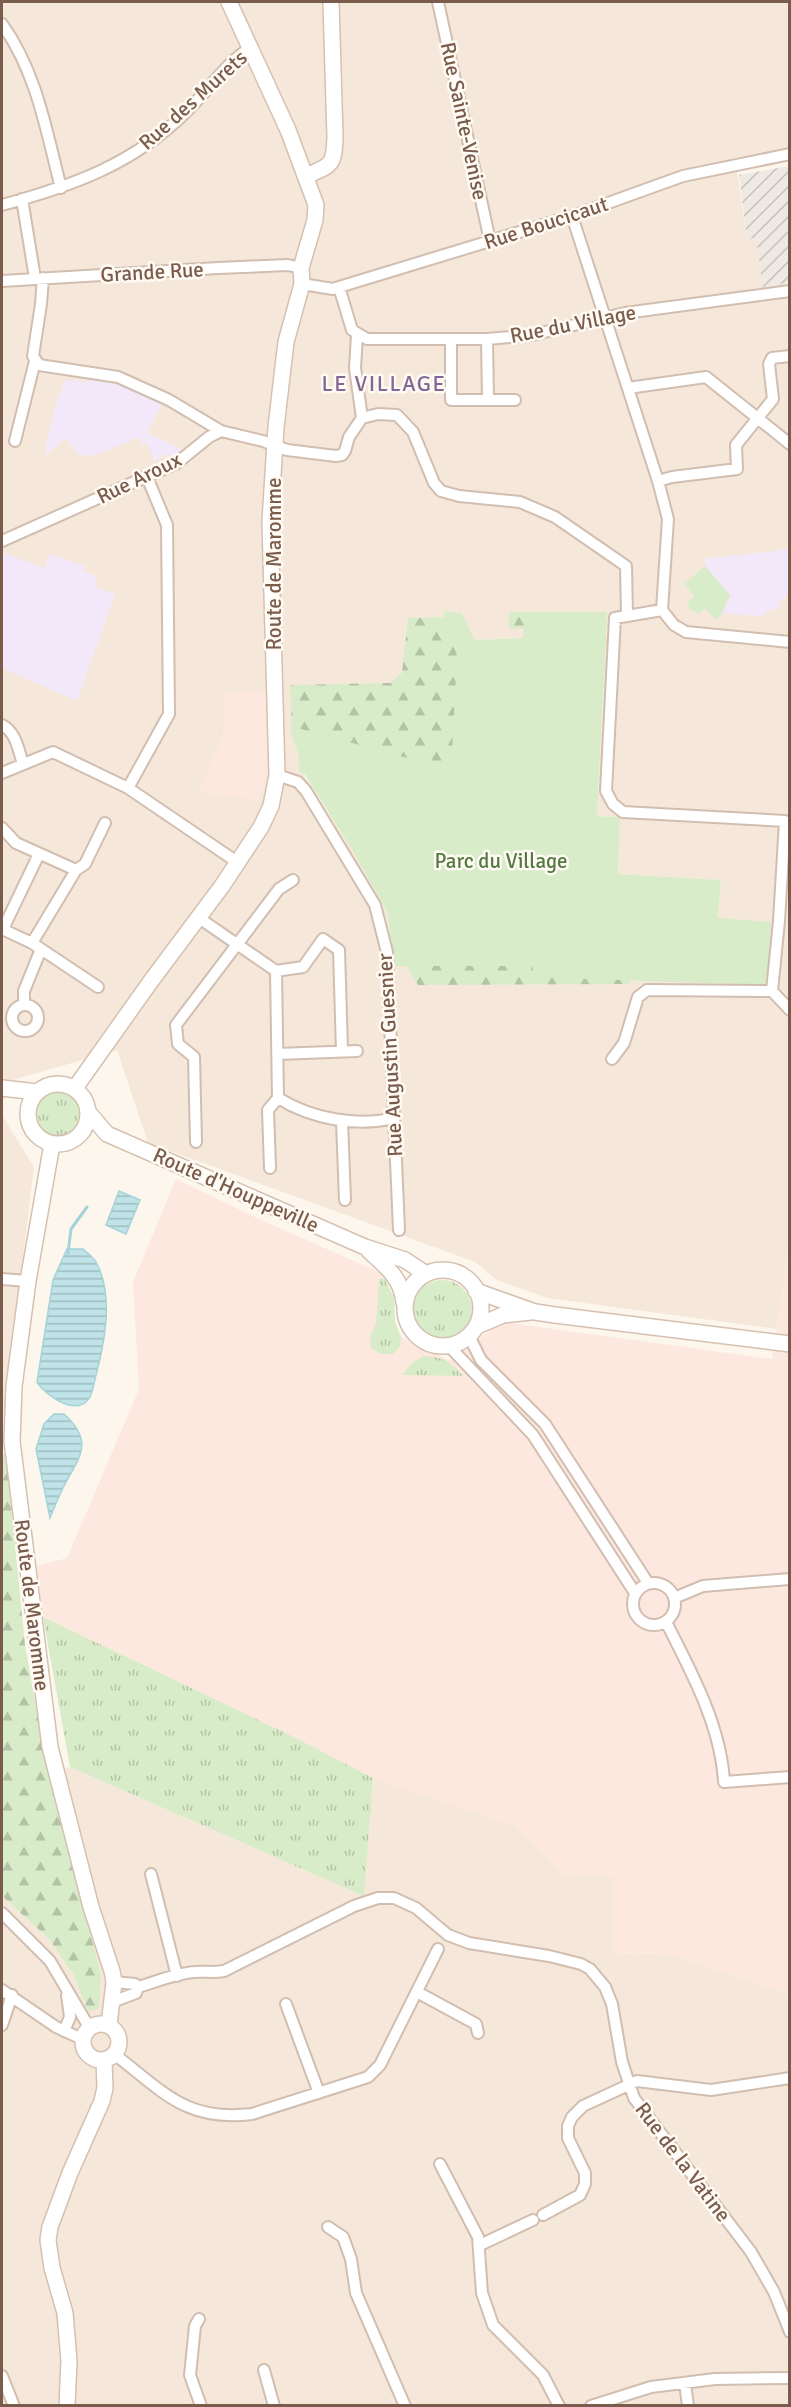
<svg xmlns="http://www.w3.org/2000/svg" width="791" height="2407" font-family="Signika,sans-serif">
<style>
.residential{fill:#f5e8da;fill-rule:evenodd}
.commercial{fill:#fde8e0}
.industrial{fill:url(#industrial-furrows)}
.education{fill:#f3e8fa}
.grass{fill:url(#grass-tufts)}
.forest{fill:url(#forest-firs)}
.park{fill:#d8ecc9}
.water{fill:url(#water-rules);stroke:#a5d3da;stroke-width:1.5}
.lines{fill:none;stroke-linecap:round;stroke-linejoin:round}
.stream{stroke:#a5d3da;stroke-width:3}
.street-casing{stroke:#d1beb0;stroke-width:14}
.secondary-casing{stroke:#d6c0b0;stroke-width:18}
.street{stroke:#fff;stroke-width:10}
.secondary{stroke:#fff;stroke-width:15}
.labels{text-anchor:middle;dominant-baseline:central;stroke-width:5;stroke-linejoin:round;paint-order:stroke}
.street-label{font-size:21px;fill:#7a5c4d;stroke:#fffaf3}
.park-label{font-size:21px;fill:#537a41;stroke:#fffaf3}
.neighbourhood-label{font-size:22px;letter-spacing:1.5px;fill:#846695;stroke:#fffaf3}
</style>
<defs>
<pattern id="industrial-furrows" width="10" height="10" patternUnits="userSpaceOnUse" patternTransform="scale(1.5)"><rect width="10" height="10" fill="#efe9e4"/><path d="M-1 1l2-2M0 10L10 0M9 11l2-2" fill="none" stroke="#c7c0bb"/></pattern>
<pattern id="grass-tufts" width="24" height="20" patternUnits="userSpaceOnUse" patternTransform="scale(1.5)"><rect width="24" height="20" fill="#d8ecc9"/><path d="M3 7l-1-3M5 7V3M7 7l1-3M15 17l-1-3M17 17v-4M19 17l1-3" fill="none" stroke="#b4c2a5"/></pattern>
<pattern id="forest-firs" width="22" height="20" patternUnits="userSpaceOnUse" patternTransform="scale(1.5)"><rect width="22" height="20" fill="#d8ecc9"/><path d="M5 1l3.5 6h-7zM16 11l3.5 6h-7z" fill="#b4c2a5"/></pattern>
<pattern id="water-rules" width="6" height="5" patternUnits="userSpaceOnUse" patternTransform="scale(1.5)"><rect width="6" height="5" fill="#bfe3e8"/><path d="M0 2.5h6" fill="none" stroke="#a0bbbe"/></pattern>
</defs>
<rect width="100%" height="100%" fill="#fdf6ec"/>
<path class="residential" d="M2,2H789V149L735,158L747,239L756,238L763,286L790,283V1244L777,1329L547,1298L497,1280L475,1262L148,1143L117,1050L16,1079L2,1102ZM462,613L475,640L523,638L524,613L603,694L597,816L620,817L618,874L721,880L718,919L394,966L387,913L352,850L304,775L300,771L298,746L457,656Z
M2,1115L34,1167L2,1432Z
M70,1767L363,1895L373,1778L516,1826L564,1874L613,1877L612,1952L675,1955L789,1994V2405H2V1896L49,1939L73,1974L88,2011L101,1975L48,1772Z"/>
<path class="commercial" d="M268,691L270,770L259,801L199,791L223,735L224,692Z
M176,1179L259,1219L379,1272L394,1297L395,1322L401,1337L449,1360L502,1322L772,1359L789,1244V1994L675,1955L612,1952L613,1877L564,1874L516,1826L373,1778L294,1737L43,1617L37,1566L67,1558L139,1389L133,1282Z"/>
<path class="industrial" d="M789,166V283L763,287L756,238L747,239L739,175Z"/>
<path class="education" d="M74,379L87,383L89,379L104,383L105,379L120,381L163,401L147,433L183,450L174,458L168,454L155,461L147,443L143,445L140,437L90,457L85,454L80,456L66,438L46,455V447L58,395L61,393L65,380L73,382Z
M789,549V593L779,602L781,605L774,610L772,608L761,617L759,615L756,617L751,615L722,614L730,595L705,566L704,559Z
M3,553L44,568L49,554L85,566L83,571L96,576L95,587L115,594L77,701L2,668Z"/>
<path class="grass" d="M35 1113a23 23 0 1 1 46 0a23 23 0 1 1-46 0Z
M384,1278L394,1297L395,1322L401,1337L400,1346L393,1354H381L371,1348L370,1336L376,1323L379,1279Z
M412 1310a30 30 0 1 1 60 0a30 30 0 1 1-60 0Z
M423,1356C444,1357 449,1361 463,1376L402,1375L412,1363Z
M43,1617L294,1737L373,1778L364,1896L70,1767Z"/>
<path class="forest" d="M509,612H607L603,694L444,783L312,755L292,732L290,685L390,683L402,673L408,618L458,617L485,680L516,681L531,629L509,628Z
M400,955L634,969L629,984L418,985Z
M2,1454H6L25,1645L46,1763L101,1975L99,2009L88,2011L73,1974L49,1939L2,1896V1560H3Z"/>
<path class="park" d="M705,566L730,595L722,614L716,620L705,608L699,614L689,608L688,601L695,596L684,584Z
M443,611L462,613L475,640L523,638L524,613L607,612L597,816L620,817L618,874L721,880L718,918L771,922L767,985L532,977L533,966H394L387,912L352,850L305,775L299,771C301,747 292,746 290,726L451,770L457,656Z"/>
<path class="water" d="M119,1191L140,1200L126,1234L106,1225Z
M67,1249H83C87,1253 93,1257 96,1262C114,1295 105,1341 96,1375C94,1382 93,1396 87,1401C73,1415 44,1394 37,1382L53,1280Z
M54,1414H64C96,1443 78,1458 63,1488C58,1498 54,1508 50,1518L36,1449L44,1424Z"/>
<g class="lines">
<path class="stream" d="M68,1253L71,1229L87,1207"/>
<defs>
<path id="street" d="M438,2L490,241
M2,24C37,73 46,130 61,188
M22,199L35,278
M2,205C72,186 134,164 187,111C209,90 225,63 252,47
M572,216L658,481L668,519L662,610
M43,278L41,304L33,356L39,365L118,377L169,400L221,431
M2,281L218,268L288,265L301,268
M302,284L333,289L339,287L572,216L683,176L790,154
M339,287L352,330L367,339H487L532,335L625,313L790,291
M357,335L355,368L362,418
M451,340V400H488L487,339
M628,388L706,377L790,444
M488,400H515
M15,441L35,361
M658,481L672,477L737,469L736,445L773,399L769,364L772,358L790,356
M2,541L177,463L209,437L221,431L263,441L287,450L336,456L342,455L345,451L349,437L362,418L378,414L397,415L413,432L434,483L441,491L459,496L520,502L555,517L626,566L627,616
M790,642L686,632L674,625L662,610L615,618L606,791L613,804L623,812L785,821L779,921L772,991L790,1010
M2,725C16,732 18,749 23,764
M2,773L53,752L128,788L237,862
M277,775L298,782L306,791L375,905L387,952L399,1230
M128,788L169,714L167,525L147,477
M2,828L16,843L76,870L85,864L105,823
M199,918L276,971L278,1098C312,1119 357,1127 394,1118
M2,929L32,943L98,987
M3,929L39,854
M32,943L76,870
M276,971L303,967L323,939L339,950L342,1051
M12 1018a13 13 0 1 1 26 0a13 13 0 1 1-26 0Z
M24,1005V991L41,949
M277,1054L357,1051
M612,1059L624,1043L638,997L647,990L772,991
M342,1121L345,1200
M196,1142L194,1057L178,1044L176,1025L279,889L293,880
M270,1168L268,1110L278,1098
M2,1279L28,1281
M469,1336L481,1360L545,1424L648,1583
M449,1346L533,1435L635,1593
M633 1604a21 21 0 1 1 42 0a21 21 0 1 1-42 0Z
M674,1598L703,1586L790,1579
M666,1622C691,1671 721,1726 724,1782L790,1777
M151,1874L177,1976
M2,1913L50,1961L89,2027
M114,1982L135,1984L138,1987
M2,1990L56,2027L82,2039
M417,1992L476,2024L478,2033
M112,2002L136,1993L138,1987C156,1982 176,1973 195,1972C205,1971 213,1973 224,1971L354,1906L378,1898H394L416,1908L448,1935L469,1943L549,1956L581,1964L590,1969L605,1987L612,2004L622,2062L634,2098L751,2252L774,2292L790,2332
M286,2004L319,2093
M2,2025L12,1995
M64,2031L70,2017L67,1995
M114,2054C163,2091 185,2122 252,2114L368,2077L380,2065L438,1949
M440,2164L478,2237L482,2293L493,2325L543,2375L559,2406
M543,2215L580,2195L585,2184V2173L568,2138V2126L572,2117L583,2106L637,2081L711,2090L790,2078
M328,2227L343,2237L351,2259L356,2293L405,2406
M480,2245L533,2220
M199,2319L195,2326L190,2375L201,2406
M264,2370L274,2406
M2,2376L14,2406
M685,2383L688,2406
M591,2406L651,2387L715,2379L790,2378"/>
<path id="secondary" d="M306,176C331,165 334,167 335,137L331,2
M28 1114a30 30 0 1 1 60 0a30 30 0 1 1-60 0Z
M2,1088L37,1092
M75,1088L151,981L222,886L261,827L271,806L277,775L270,521L276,427L286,342L302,284L301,268L315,220L316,205L288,130L229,2
M89,1113L107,1134L365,1247L405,1260L426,1274
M52,1144L28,1281L14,1386L12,1441L50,1747L91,1907L112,1971L114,1982L109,2025
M369,1251C387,1267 402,1279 404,1303
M405 1308a38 38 0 1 1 76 0a38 38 0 1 1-76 0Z
M476,1291L535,1312L555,1315L790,1344
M477,1326L503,1315L531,1312
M83 2042a18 18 0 1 1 36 0a18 18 0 1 1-36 0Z
M67,2406L69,2361L65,2313L52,2268L48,2240L50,2227L70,2173L102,2101L105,2088L104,2060"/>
</defs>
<use href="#street" class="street-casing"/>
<use href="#secondary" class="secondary-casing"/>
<use href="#street" class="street"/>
<use href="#secondary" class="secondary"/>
</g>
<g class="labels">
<g class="street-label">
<text transform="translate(193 100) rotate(-42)">Rue des Murets</text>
<text transform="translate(464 121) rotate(78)">Rue Sainte-Venise</text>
<text transform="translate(546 223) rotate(-18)">Rue Boucicaut</text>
<text transform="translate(152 272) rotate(-3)">Grande Rue</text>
<text transform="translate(573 324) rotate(-11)">Rue du Village</text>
<text transform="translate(139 478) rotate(-26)">Rue Aroux</text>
<text transform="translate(274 564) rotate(-90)">Route de Maromme</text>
<text transform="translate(390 1055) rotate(-93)">Rue Augustin Guesnier</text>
<text transform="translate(236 1190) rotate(24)">Route d'Houppeville</text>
<text transform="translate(32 1605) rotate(83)">Route de Maromme</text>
<text transform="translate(683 2162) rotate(53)">Rue de la Vatine</text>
</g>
<g class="park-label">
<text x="501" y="861">Parc du Village</text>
</g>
<g class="neighbourhood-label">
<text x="384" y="383">LE VILLAGE</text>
</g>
</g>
<rect width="791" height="2407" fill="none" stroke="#7a5c4d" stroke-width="6"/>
</svg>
